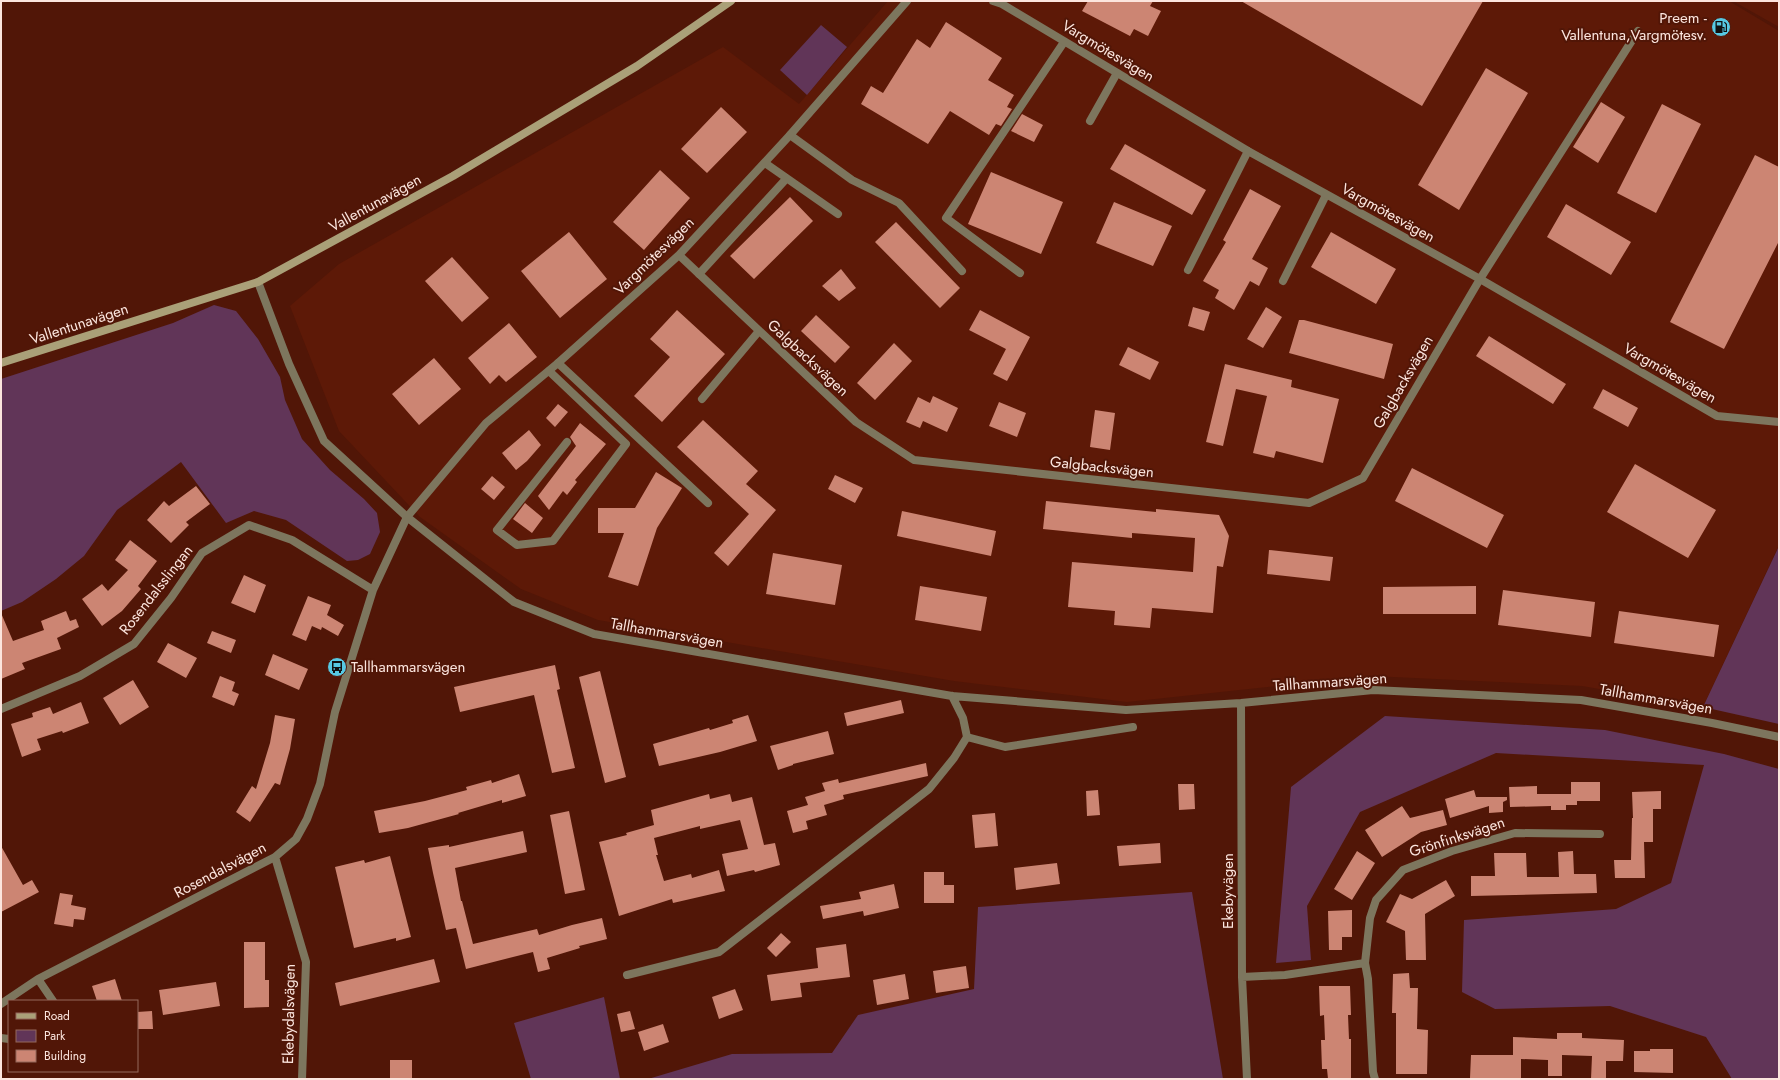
<svg xmlns="http://www.w3.org/2000/svg" width="1780" height="1080" font-family="Jost,sans-serif">
<style>
.built{fill:#5d1907}
.green{fill:#613558}
.building{fill:#cc8573}
.lines{fill:none;stroke-linecap:round;stroke-linejoin:round}
.lane{stroke:#7d765e;stroke-width:8}
.street{stroke:#7d765e;stroke-width:8}
.secondary{stroke:#aaa078;stroke-width:8}
.labels{text-anchor:middle;dominant-baseline:central;stroke-width:4;stroke-linejoin:round;paint-order:stroke}
.poi-label{font-size:15px;fill:#fce5de;stroke:#511607;text-anchor:end}
.street-label{font-size:15px;fill:#fce5de;stroke:#511607}
</style>
<rect width="100%" height="100%" fill="#511607"/>
<path class="built" d="M888,1H1729L1779,31V545L1703,707L1582,686L1372,676L1127,702L954,681L598,620L521,589L420,517L339,431L290,306L339,264L723,47L799,104Z
M1733,1H1779V27Z"/>
<path class="green" d="M821,25L847,47L807,95L780,70Z
M214,305L236,311L258,339L280,377L285,400L302,439L330,470L364,499L377,513L380,532L370,554L358,560L347,561L286,520L254,511L226,523L181,462L117,510L84,556L56,579L22,602L1,611V379L173,323Z
M1779,546V724L1703,707Z
M1385,716L1605,730L1724,754L1779,769V1079H1732L1706,1037L1610,1006L1495,1009L1462,992L1464,920L1616,909L1671,883L1704,765L1496,753L1360,812L1307,906L1311,960L1276,963L1291,787Z
M1192,892L1223,1079H648L732,1054L832,1053L858,1015L974,989L978,907Z
M604,997L620,1079H531L514,1023Z"/>
<path class="building" d="M1088,1H1153L1150,6L1161,11L1148,36L1134,29L1130,36L1082,11Z
M1241,1H1483L1422,106Z
M946,22L1002,58L988,80L1014,95L1007,107L1012,109L1001,126L996,124L989,135L950,111L928,144L861,104L871,86L883,93L917,39L930,48Z
M1486,68L1528,93L1459,210L1418,185Z
M1601,102L1625,117L1598,163L1573,147Z
M1662,104L1701,124L1656,213L1617,193Z
M721,107L747,132L707,173L681,149Z
M1022,114L1043,125L1034,142L1011,131Z
M1125,144L1206,190L1192,215L1110,169Z
M1755,155L1779,167V241L1724,349L1670,322Z
M660,170L690,198L644,250L613,222Z
M991,172L1063,202L1041,254L968,224Z
M1250,189L1281,206L1252,259L1268,268L1259,286L1250,281L1234,310L1215,298L1219,290L1203,281L1226,242L1223,240Z
M790,197L813,221L754,279L730,256Z
M1114,202L1172,226L1153,266L1096,243Z
M1566,204L1631,242L1611,275L1547,237Z
M896,222L960,288L940,308L875,242Z
M569,232L607,279L560,318L521,271Z
M1331,232L1396,269L1376,304L1311,267Z
M452,257L489,298L462,322L425,281Z
M841,269L856,288L839,301L822,286Z
M1193,307L1210,312L1204,331L1188,326Z
M1266,307L1282,317L1263,348L1247,339Z
M677,310L725,354L662,422L634,396L670,357L650,339Z
M980,310L1030,337L1007,381L993,374L1006,349L969,330Z
M816,315L850,347L835,363L801,331Z
M1299,320H1304L1393,344L1384,379L1289,353Z
M509,323L537,357L506,382L499,375L490,384L468,358Z
M1489,336L1566,384L1553,404L1476,356Z
M894,343L912,361L875,400L857,383Z
M1128,347L1159,362L1150,380L1119,365Z
M434,358L461,389L419,425L392,394Z
M1225,364L1292,380L1291,387L1339,399L1323,463L1276,451L1274,458L1253,453L1267,396L1236,389L1223,446L1206,442Z
M1603,389L1638,408L1628,427L1593,408Z
M933,396L958,408L947,432L923,421L920,428L906,422L918,397L930,403Z
M999,402L1026,413L1017,437L989,426Z
M558,404L568,412L555,427L546,418Z
M1095,410L1115,413L1110,450L1090,447Z
M703,420L758,471L746,484L776,510L728,566L714,553L749,514L677,447Z
M580,423L606,444L575,480L577,482L567,495L563,491L549,510L538,496L576,446L570,437Z
M529,430L541,445L527,461L516,470L502,453Z
M1635,464L1716,510L1688,558L1607,512Z
M1412,468L1504,515L1487,548L1395,501Z
M656,472L682,488L657,528L638,586L608,577L624,533H598V508H635Z
M835,475L863,488L855,503L828,489Z
M492,476L505,487L494,500L481,489Z
M196,486L210,504L186,522L189,525L171,543L147,520L164,501L169,506Z
M1046,501L1156,512V509L1219,515L1229,536L1223,567L1217,566L1213,613L1152,608L1150,628L1114,625L1115,611L1068,607L1072,562L1193,572L1195,538L1132,533V538L1043,529Z
M525,503L543,518L532,533L513,519Z
M902,511L996,531L991,556L897,536Z
M130,540L157,561L138,586L141,589L122,611L102,626L82,599L102,584L108,591L128,570L115,560Z
M1269,550L1333,557L1330,581L1267,574Z
M773,553L842,565L835,605L766,594Z
M244,575L266,585L255,613L231,603Z
M920,586L987,597L981,631L915,620Z
M1476,586V614H1383V587Z
M1503,590L1595,602L1591,637L1498,625Z
M308,596L331,605L327,615L344,625L338,636L322,627L321,630L312,626L306,641L292,635Z
M66,611L70,621L76,619L79,627L57,638L61,649L22,663L25,669L1,679V613L13,641L44,630L41,621Z
M1619,611L1719,625L1714,657L1614,643Z
M212,631L236,640L231,653L207,643Z
M168,643L197,658L186,678L157,662Z
M273,654L308,669L299,690L265,675Z
M555,665L560,689L557,690L575,768L552,773L534,695L460,712L454,687Z
M600,671L626,777L605,783L579,677Z
M220,676L235,682L232,691L239,694L234,706L212,697Z
M133,680L149,707L120,725L103,698Z
M901,700L904,713L847,726L844,713Z
M81,702L89,723L63,733L62,731L37,739L41,750L22,757L11,724L33,717L32,713L50,707L53,714Z
M275,715L295,719L290,749L280,785L275,783L250,822L236,812L252,786L256,789L270,743Z
M748,715L757,741L720,752L659,766L653,744L709,728L710,730L733,723L732,720Z
M828,731L834,754L793,764V765L778,770L770,746Z
M926,763L928,776L843,795L844,799L824,805L827,815L806,821L808,829L793,833L787,811L808,805L805,797L825,791L822,783L838,779L839,783Z
M519,774L526,796L502,803V800L458,813L459,814L408,828L379,833L374,811L425,801L467,790L466,787L491,780L492,783Z
M1571,782H1600V801H1577V805H1566V810H1551V806L1510,807L1509,787L1537,786V794H1571Z
M1178,784H1194L1195,809L1179,810Z
M1098,790L1100,815L1087,816L1086,791Z
M1474,790L1476,797H1507V800L1503,802V812L1489,813V806L1450,818L1445,799Z
M1661,791V809H1653V842H1644L1645,878H1615L1614,860H1631L1632,818H1633L1632,792Z
M709,794L710,799L730,794L732,802L752,797L764,845L775,843L780,865L755,872L754,870L727,876L722,854L748,849L740,820L700,829V826L654,838L658,855H656L664,881L691,874L692,878L719,870L725,891L673,903L672,899L619,916L599,842L627,835L626,833L654,825L651,810Z
M1402,806L1410,818L1443,810L1447,825L1421,832L1382,857L1365,830Z
M569,811L585,890L565,894L550,815Z
M995,813L998,846L975,848L972,815Z
M523,831L527,852L455,868L461,901H462L473,944L537,929L539,935L572,925L602,918L607,939L579,946L580,948L547,958L550,969L538,972L533,952L466,969L456,928L446,930L433,873L428,848L449,845V847Z
M1160,843L1161,863L1119,866L1117,846Z
M1,846L23,885L32,880L39,892L1,912Z
M1357,851L1375,863L1352,900L1334,889Z
M1573,851L1574,874H1596L1597,893L1471,896V876H1495L1494,853H1526L1527,877H1559L1558,852Z
M390,856L411,937L396,941V938L354,948L335,867L364,860L365,863Z
M1057,863L1060,884L1016,890L1014,868Z
M924,872H944V885H954V903H924Z
M1446,880L1455,896L1425,914L1426,960H1406L1405,931L1386,922L1400,894L1412,899Z
M894,884L899,908L864,916L863,911L823,919L820,906L861,899L859,892Z
M60,893L73,895L71,905L86,908L84,920L74,919L73,927L54,924Z
M1352,910V937H1342V950H1329L1328,911Z
M781,933L791,942L776,957L767,948Z
M244,942H265V980H269V1007L244,1008Z
M846,944L850,977L800,983L802,997L771,1001L767,975L818,968L816,948Z
M434,959L440,982L340,1006L335,983Z
M966,966L969,988L936,993L933,971Z
M1409,973L1410,988H1418L1417,1029L1428,1030L1427,1074H1396V1013H1392L1393,974Z
M905,974L909,999L877,1005L873,980Z
M115,979L122,1001H97L92,986Z
M216,982L220,1006L163,1015L159,990Z
M1319,986H1350L1351,1015H1348L1349,1039H1351V1079H1328L1327,1069H1322L1321,1040H1325L1324,1015L1320,1016Z
M735,989L743,1010L719,1019L712,997Z
M152,1011L153,1029H137V1012Z
M630,1011L635,1029L621,1032L617,1014Z
M663,1024L669,1042L644,1051L638,1032Z
M1557,1033H1582V1038L1624,1040L1623,1061H1606V1079H1591L1592,1056L1562,1055V1076H1548V1060L1521,1059V1079L1470,1078L1471,1055H1513V1037L1557,1039Z
M1650,1049H1673V1073L1634,1072V1051H1650Z
M390,1060H412V1079H390Z"/>
<g class="lines">
<path class="lane" d="M1090,121L1117,73
M790,135L852,180L899,203L962,271
M765,163L838,214
M1188,270L1248,151
M1020,273L946,218L1064,42
M699,274L786,179
M1283,281L1326,195
M558,363L708,503
M549,371L626,444L553,541L517,545L497,530L567,442
M702,399L759,331"/>
<path class="street" d="M993,1L1002,4L1248,151L1480,279L1717,416L1779,422
M679,255L856,422L914,460L1309,503L1363,478L1480,279L1638,31
M258,282L289,364L324,441L407,517L514,602L594,634L952,696L1126,710L1241,703L1373,690L1581,700L1712,723L1779,737
M1241,703L1242,977L1247,1079
M1,709L80,676L134,644L171,598L202,553L249,525L292,540L373,590
M967,737L1005,747L1133,727
M275,857L306,962L302,1079
M1365,963L1368,979L1373,1072L1375,1079
M627,975L719,952L929,789L954,758L967,737L963,718L952,696
M1242,977L1285,975L1365,963L1370,918L1376,900L1403,870L1452,851L1515,833L1600,834
M38,979L53,1001
M1,1004L38,979L275,857L296,839L307,819L320,784L335,712L373,590L407,517L486,423L558,363L679,255L790,135L907,1
M1,1038L9,1039"/>
<path class="secondary" d="M1,363L258,282L453,176L637,66L731,1"/>
</g>
<defs>
<symbol id="fuel-disc" viewBox="-11 -11 22 22"><circle r="9.5" fill="#57c9e3" stroke="#511607"/><path d="M-5.5-6h7V0h2V4h1.3V-2.5L3-4.5l.8-.8L6-3V5H2.5V1h-1V6h-7ZM-4.2-4.7v3.2H.2V-4.7Z" fill="#111"/></symbol>
<symbol id="bus-disc" viewBox="-11 -11 22 22"><circle r="9.5" fill="#57c9e3" stroke="#511607"/><path d="M-5-6H5V4H4V6H2V4H-2V6H-4V4H-5ZM-3.5-4V0h7V-4ZM-3.5 1.2v1.5H-2V1.2ZM2 1.2v1.5H3.5V1.2Z" fill="#111"/></symbol>
</defs>
<g fill-rule="evenodd">
<use href="#fuel-disc" x="1710" y="16" width="22" height="22"/>
<use href="#bus-disc" x="326" y="656" width="22" height="22"/>
</g>
<g class="labels">
<g class="poi-label">
<text x="1707" y="18">Preem -<tspan x="1707" dy="17">Vallentuna,Vargmötesv.</tspan></text>
<text x="351" y="667" text-anchor="start">Tallhammarsvägen</text>
</g>
<g class="street-label">
<text transform="translate(1108 51) rotate(31)">Vargmötesvägen</text>
<text transform="translate(375 203) rotate(-29)">Vallentunavägen</text>
<text transform="translate(1388 213) rotate(29)">Vargmötesvägen</text>
<text transform="translate(654 256) rotate(-44)">Vargmötesvägen</text>
<text transform="translate(79 324) rotate(-18)">Vallentunavägen</text>
<text transform="translate(808 358) rotate(43)">Galgbacksvägen</text>
<text transform="translate(1670 373) rotate(30)">Vargmötesvägen</text>
<text transform="translate(1403 382) rotate(-60)">Galgbacksvägen</text>
<text transform="translate(1102 467) rotate(6)">Galgbacksvägen</text>
<text transform="translate(156 590) rotate(-52)">Rosendalsslingan</text>
<text transform="translate(667 633) rotate(10)">Tallhammarsvägen</text>
<text transform="translate(1330 682) rotate(-4)">Tallhammarsvägen</text>
<text transform="translate(1656 699) rotate(10)">Tallhammarsvägen</text>
<text transform="translate(1457 837) rotate(-18)">Grönfinksvägen</text>
<text transform="translate(220 870) rotate(-28)">Rosendalsvägen</text>
<text transform="translate(1228 891) rotate(-90)">Ekebyvägen</text>
<text transform="translate(289 1014) rotate(-89)">Ekebydalsvägen</text>
</g>
</g>
<rect width="1780" height="1080" fill="none" stroke="#fce5de" stroke-width="4"/>
<rect x="8" y="1000" width="130" height="72" fill="#511607" stroke="#95695d"/>
<rect x="16" y="1013" width="20" height="6" fill="#aaa078" stroke="#95695d"/>
<text x="44" y="1020" font-size="12" fill="#fce5de">Road</text>
<rect x="16" y="1030" width="20" height="12" fill="#613558" stroke="#95695d"/>
<text x="44" y="1040" font-size="12" fill="#fce5de">Park</text>
<rect x="16" y="1050" width="20" height="12" fill="#cc8573" stroke="#95695d"/>
<text x="44" y="1060" font-size="12" fill="#fce5de">Building</text>
</svg>
